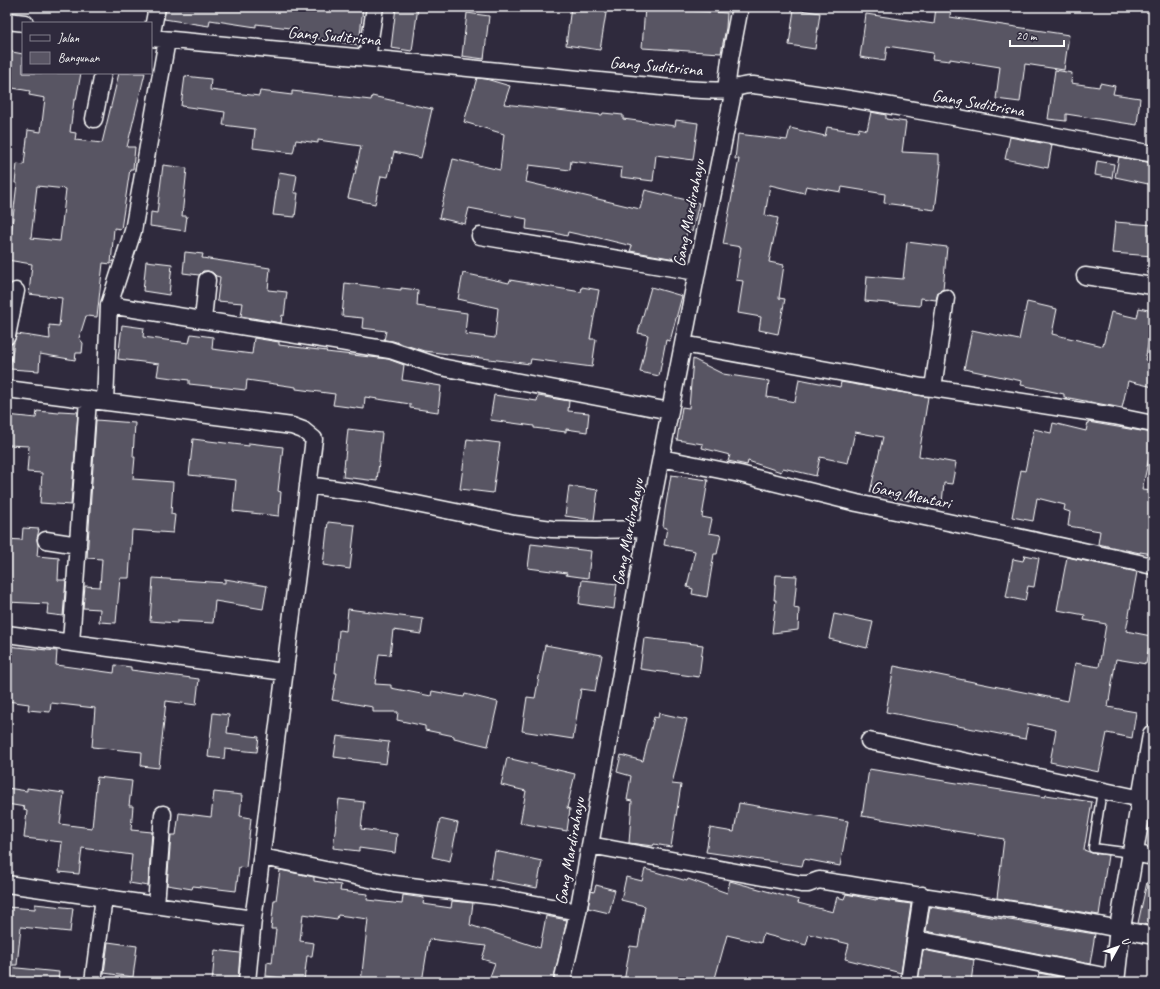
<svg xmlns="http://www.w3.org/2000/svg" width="1160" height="989" font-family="Caveat,sans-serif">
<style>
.building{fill:#595564;stroke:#fff;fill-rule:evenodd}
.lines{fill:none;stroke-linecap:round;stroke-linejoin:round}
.service-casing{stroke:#fff;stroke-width:11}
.minor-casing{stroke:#fff;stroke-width:19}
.tertiary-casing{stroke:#fff;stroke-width:23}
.service{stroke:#2f2a3d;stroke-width:8}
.minor{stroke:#2f2a3d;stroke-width:16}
.tertiary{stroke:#2f2a3d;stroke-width:20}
.labels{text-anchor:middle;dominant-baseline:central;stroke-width:4;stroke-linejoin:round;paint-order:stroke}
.street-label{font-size:17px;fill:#fff;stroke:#2f2a3d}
</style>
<rect width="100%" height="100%" fill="#2f2a3d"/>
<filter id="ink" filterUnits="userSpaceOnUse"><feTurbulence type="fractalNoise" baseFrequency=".025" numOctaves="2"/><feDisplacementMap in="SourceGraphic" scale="8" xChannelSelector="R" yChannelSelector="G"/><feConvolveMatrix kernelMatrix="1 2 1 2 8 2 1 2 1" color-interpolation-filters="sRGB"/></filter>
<g filter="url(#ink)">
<path class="building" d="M166,7H363L359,45L336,42V41L297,36L298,29L256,24V27L210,20L209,26L164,19Z
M396,7H418L412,51L391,48Z
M571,7H607L600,50L566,45Z
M645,7L727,13L726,28L721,53L642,48Z
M936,7H951L950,17L1069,35L1064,70L1025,64L1020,102L996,99L1000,67L950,59V61L932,59L933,53L887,46L885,61L860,57L866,14L934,24Z
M794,9L820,13L815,49L789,45Z
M467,13L489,16L484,59L462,56Z
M7,51L23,54V73H81L76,100H74L70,132L76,133L75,140L102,143L119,73H145L127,147H135L133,169H130L121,229L114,228L111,264L103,263L97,317L86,316L79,338L83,343L82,353H76L75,360L40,354L39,371L10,369L14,342L17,334L50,339L49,325L59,326L62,298L29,294L32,264L7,260V234L11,235L17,183H15L17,164L24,165L28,130L41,132L45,98L29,95L30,91L7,87ZM37,186L66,189L60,241L31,238Z
M1055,70L1072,73L1071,83L1099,87L1100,83L1115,86L1113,94L1140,98L1137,125L1066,114V121L1048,119Z
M185,76L211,79L210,90L259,96L260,91L292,95V91L371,100L372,96L432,109L421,158L394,152L388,177L381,176L375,204L348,198L354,174H355L361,146L318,140V143L296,140L293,153L253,148L255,129L223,125L225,112L181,106Z
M477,78L486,79L510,86L504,104L602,115L603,113L623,115V119L675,126L676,120L698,123L693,160L656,155L653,181L621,177L622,168L571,161L570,170L529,165L526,182L640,209L645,190L699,203L692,232L687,231L681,260L630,251L632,246L591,236V237L568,232L567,236L555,233L526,229L527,219L469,208L465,224L439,218L453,159L500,170L504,134L464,122Z
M871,112L886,115V119L906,122L902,152L939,154V163H941L935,210L884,203L885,194L842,187L841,192L806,186L804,193L770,185L765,215L778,218L769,262L784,265L779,298L785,299L778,334L759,330L761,317L738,313L743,281L736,280L741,247L723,244L739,159H735L738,134L787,140L790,128L825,136L827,127L858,132L859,128L867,130Z
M1010,137L1052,145L1048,168L1005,159Z
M1119,157L1153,163V185L1115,177Z
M1097,161L1114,164L1112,178L1095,175Z
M163,165L187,168L182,216H187L185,231L150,226L151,212L157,213Z
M279,172L297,175L294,193H298L295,217L273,215Z
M1115,222L1153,225V256L1112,253Z
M907,242L947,247L943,289L938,292L936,300L921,298L920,306L865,301L867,276L903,279Z
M185,252L203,254L202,258L270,268L268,290L287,292L284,316L282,315L281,323L241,316L243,303L217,301L220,277L216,276L213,273L208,271H203L199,275L183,273Z
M146,261L172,264L169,295L143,291Z
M463,273L509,283L510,280L581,292L582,287L599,290L590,339H596L592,367L531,359L530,364L424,351L393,341L384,340L386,331L362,328L363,318L342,316L345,283L401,290V288L418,290L417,306L467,313L465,334L495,338L498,308L458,299Z
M651,287L682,296L670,341L666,340L659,376L640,372L648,335L638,333Z
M1027,302L1057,309L1052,334L1103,346L1111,312L1137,318L1139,308L1153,311V321L1145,360L1153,362V387L1128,381L1122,408L1064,397V394L1021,385L1022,381L964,369L972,330L1019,340Z
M122,325L144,328L143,337L189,343L191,334L213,337L212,349L252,354L254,338L279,342V345L327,351L326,352L388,359L404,365L402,380L441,386L438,412L410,408V404L365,397L364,409L333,405L335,394L296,389V387L247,380L246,390L189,384V380L157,376L159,364L118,359Z
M693,359L723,374L769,381L767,397L795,402L799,379L840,387L841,382L928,397L919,455V456L956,463L952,484L944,483L942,503L909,499V501L870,492L883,437L855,432L848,463L820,457L816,476L783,468L781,472L748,461L747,465L728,461L730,455L702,448L703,444L677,440L682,407L689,408Z
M494,395L537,401L538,396L569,401L568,411L589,413L587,432L566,429V432L534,428V426L490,420Z
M37,411L59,413V411L78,412L71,505L40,503L42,473L27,472L29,446L7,445V415L36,418Z
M96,420L135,423L133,457H135L133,479L173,482L171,514L175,515L173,533L132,530L129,578H120L116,623L99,622L100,609L83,608L85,586L100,587L102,559L87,558Z
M1088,422L1153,433V439L1142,490L1153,491V554L1140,552V553L1098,544L1100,531L1068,526L1070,512L1064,510L1065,505L1037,498L1033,521L1012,517L1021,470L1025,471L1034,429L1051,433L1053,423L1086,431Z
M348,429L382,433L377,481L343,477Z
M193,439L249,446V443L283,447L278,491L281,492L279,516L233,511L236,480L189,475Z
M467,439L500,443L493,493L460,489Z
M671,475L708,480L702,517L712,519L709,533L721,535L717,554H714L707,597L692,594L693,589L687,587L695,551L664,545L667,528L663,527L665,510Z
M569,486L598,490L594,520L565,516Z
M328,522L355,525L350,569L323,565Z
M23,528L39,529L37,539L38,545L37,556L59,558L58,580H66L63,616L47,614L48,604L7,602V539L22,540Z
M531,544L591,551L588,578L566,575L567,573L528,568Z
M1025,555L1039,558L1034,587L1028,586L1025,601L1006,597L1013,559L1023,561Z
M1067,557L1137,572L1126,631L1151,636L1146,664L1116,659L1108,707L1136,712L1132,738L1107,733L1099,772L1050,762L1056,730L1028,724L1025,739L886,712L894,666L1068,701L1075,663L1099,667L1106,624L1084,620L1085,615L1057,610Z
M776,575L797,576L794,608L799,609L798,630L772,633L776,600H774Z
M153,578L225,583V579L267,586L263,609L215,601L213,623L177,621V623L150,621Z
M582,580L617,584L614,609L579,604Z
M348,609L423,619L421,634L393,630L390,655L379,654L375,684L391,685V688L431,696L432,691L464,697L465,694L498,702L488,746L454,738V736L425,730V726L397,720L398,712H373V707L332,700L337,673H335L339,630L346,631Z
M834,614L873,622L867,648L829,639Z
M644,638L703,645L699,677L640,669Z
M545,645L602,655L595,691L581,689L573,739L522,731L527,697L535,698Z
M7,646L57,651L56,665L114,673L115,665L131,667V670L199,679L196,705L166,701L159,768L141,766L142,752L92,747L95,708L51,703L50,712L28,710L29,704L7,701Z
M213,713L229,715L227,733L259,737L257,752L225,749L224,759L208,757Z
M659,713L687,719L672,784L681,785L671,847L654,844L653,846L629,843L632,801L627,800L631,776L617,772L621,755L643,761L654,717L658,718Z
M337,736L389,742L386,764L334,757Z
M507,758L575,774L567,808L570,809L567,831L520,823L526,791L501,785Z
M869,769L1045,797L1046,795L1092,802L1084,850L1092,853L1108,855L1099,915L997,898L1004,839L862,816Z
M97,777L132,781L129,806H133L131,830L152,832L148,886L129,883L132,855L82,848L79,874L59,872L62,842L24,838L27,811L24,810L25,807L7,804V788L27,791V788L64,793L60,824L92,828Z
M214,792L242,795L240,816L251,818L246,868L239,867L236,891L193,886L192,889L167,885L171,835H176L179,813L211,817Z
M339,799L364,802L361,829L397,834L395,853L359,848V851L333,848Z
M739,803L848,821L840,866L804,859L802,866L706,852L710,828L734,832Z
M440,819L458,823L450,861L432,857Z
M495,851L542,861L537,888L490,879Z
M645,869L687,881L688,879L727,893L730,881L799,900L798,903L833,912L837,897L844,899L846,894L876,900V899L911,904L901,973L845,959L849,944L809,934L806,945L763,934L761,943L727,935L714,982H624L630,946L638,947L645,906L621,900L626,877L642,881Z
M280,870L314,877V881L341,885L340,891L368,894L367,900L402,904L403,895L424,898L423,904L451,908L452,901L473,903L470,925L540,948L546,916L567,920L553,982H488L495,963L482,959L486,946L429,939L422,982H361L368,919L338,915L337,919L303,914L300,941L314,943L312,956H307L304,981L266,976L267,962L272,963L276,929H271L274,900H276Z
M1147,882L1153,883V926L1138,923Z
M596,885L615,890L609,913L588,908L591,891L594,892Z
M35,904L73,908L70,932L21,927L17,965H7V907L35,909Z
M930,907L1095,934L1090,964L926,931Z
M108,942L137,946L133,977L104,973Z
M215,950L240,953L238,982H212Z
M923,950L974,960L971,982H932L918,980Z
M7,967L59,972L58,982H7Z
M1039,973L1085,982H1037Z"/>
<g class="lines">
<defs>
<path id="service" d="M1102,791L1093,848L1132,853"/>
<path id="minor" d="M7,21L25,23
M151,38L367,58L681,89C695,89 712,92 726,90C736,89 743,84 753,85C887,102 1020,130 1153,154
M151,38L157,7
M367,58L375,7
M726,90L730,59L740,7
M94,119L103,73
M480,236L697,272
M1085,276L1153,286
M109,305L390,350L441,367L670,411
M203,320L207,280
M7,336L16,291
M683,344L922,387L933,388L946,298
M933,388L1114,416L1153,424
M7,389L292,426L303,430L314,439L258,884L253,919L247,982
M105,402L109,305L133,231L167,40
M661,458L740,474L857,503L929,518L1153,566
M308,485L363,493L514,524L552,529L595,530L647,529
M46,540L78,545
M7,634L284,672
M71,643L88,399
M869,741L1142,799
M590,845L801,884H808L819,880C930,898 1043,912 1153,936
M1133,853L1153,857
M262,857L394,884L493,896L578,912
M7,884L253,919
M156,905L163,814
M916,939L1114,978
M910,975L922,895
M93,982L104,897
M562,982L578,912L647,529L697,272L734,89"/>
<path id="tertiary" d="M1114,982L1120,928L1153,735"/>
</defs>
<use href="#service" class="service-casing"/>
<use href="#minor" class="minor-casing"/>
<use href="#tertiary" class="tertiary-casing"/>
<use href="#service" class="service"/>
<use href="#minor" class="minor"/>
<use href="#tertiary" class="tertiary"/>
</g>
</g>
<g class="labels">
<g class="street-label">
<text transform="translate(334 36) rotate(5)">Gang Suditrisna</text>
<text transform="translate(656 66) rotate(5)">Gang Suditrisna</text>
<text transform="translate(978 103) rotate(10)">Gang Suditrisna</text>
<text transform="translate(689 213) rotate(-79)">Gang Mardirahayu</text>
<text transform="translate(911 495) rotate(12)">Gang Mentari</text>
<text transform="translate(628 532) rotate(-79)">Gang Mardirahayu</text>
<text transform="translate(570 851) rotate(-80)">Gang Mardirahayu</text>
</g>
</g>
<rect width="1160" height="989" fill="none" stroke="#2f2a3d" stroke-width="24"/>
<rect x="12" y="12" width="1136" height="965" fill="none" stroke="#fff" stroke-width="1.5" filter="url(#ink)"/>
<rect x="22" y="22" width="130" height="52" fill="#2f2a3d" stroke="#827f8b"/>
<rect x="30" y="35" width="20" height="6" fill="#2f2a3d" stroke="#827f8b"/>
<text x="58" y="42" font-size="12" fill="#ffffff">Jalan</text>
<rect x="30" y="52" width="20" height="12" fill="#595564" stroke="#827f8b"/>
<text x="58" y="62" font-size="12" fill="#ffffff">Bangunan</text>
<g transform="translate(1118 947) rotate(50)" stroke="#2f2a3d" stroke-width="3" paint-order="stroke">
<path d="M0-3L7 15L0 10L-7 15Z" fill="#ffffff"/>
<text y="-6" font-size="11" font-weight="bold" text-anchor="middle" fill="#ffffff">U</text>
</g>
<path d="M1010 40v6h54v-6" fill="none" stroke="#ffffff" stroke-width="2"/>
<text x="1016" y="40" font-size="12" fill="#ffffff" stroke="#2f2a3d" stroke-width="3" paint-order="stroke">20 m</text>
</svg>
